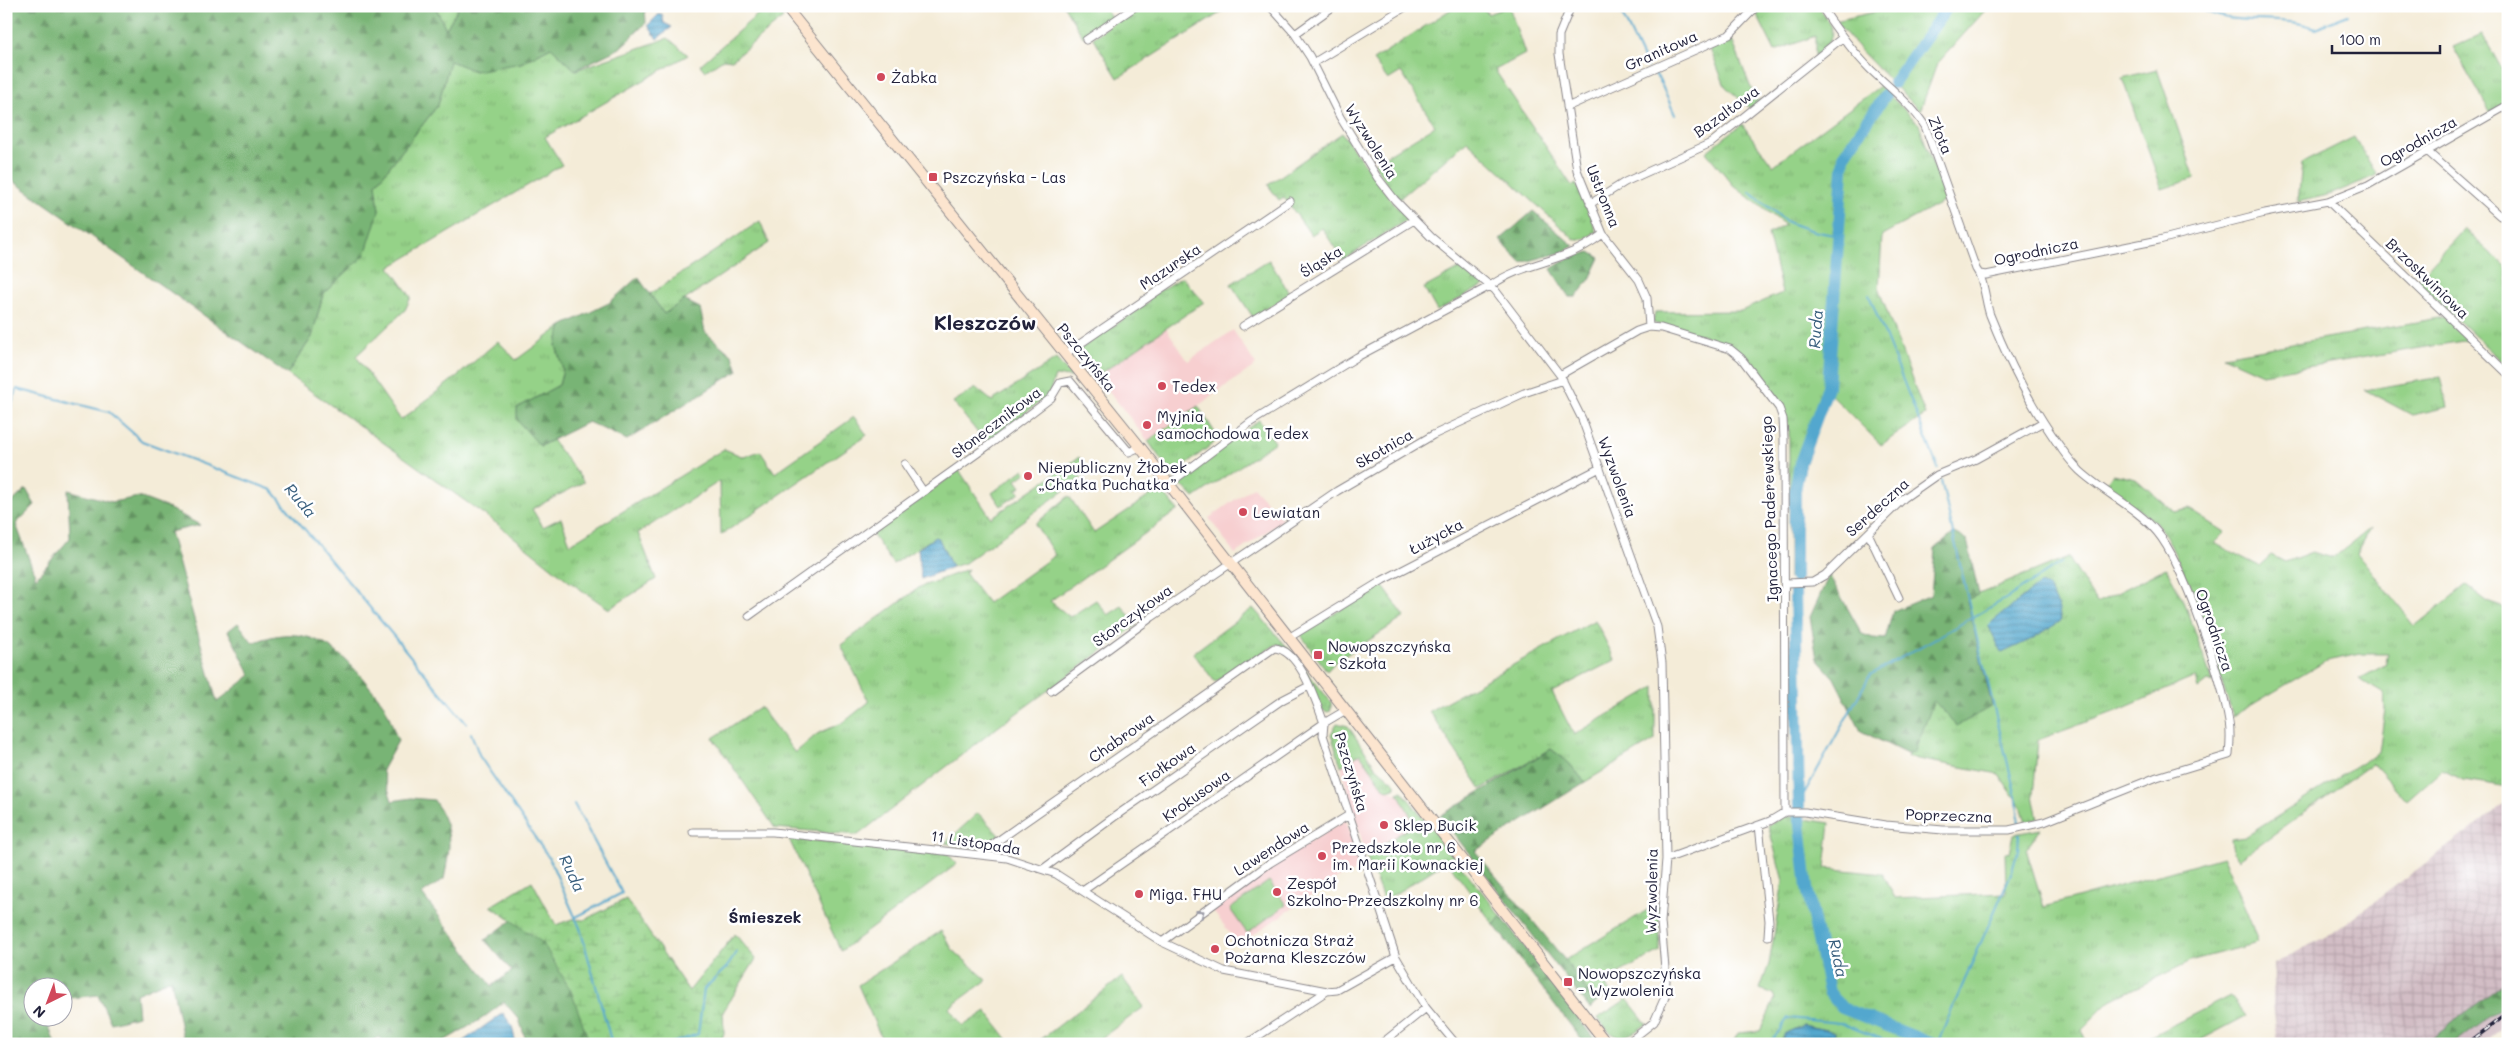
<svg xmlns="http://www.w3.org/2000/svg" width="2514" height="1050" font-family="Mali,sans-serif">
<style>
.built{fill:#f7cfd0}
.industrial{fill:url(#industrial-grid)}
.railway{fill:#d2bdc5}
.grass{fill:url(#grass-tufts);stroke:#5c7a62}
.forest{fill:url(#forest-firs);stroke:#4d6b58}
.wetland{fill:url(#wetland-marsh);stroke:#5c7a62}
.park{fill:url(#park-crowns);stroke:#5c7a62}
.pitch{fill:#95d288;stroke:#5c7a62}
.water{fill:url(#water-rules);stroke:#3a6484}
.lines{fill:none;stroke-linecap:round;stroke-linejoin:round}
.stream{stroke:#52a7ce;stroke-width:2}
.river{stroke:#52a7ce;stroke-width:12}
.street-casing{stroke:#8b878a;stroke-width:9}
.secondary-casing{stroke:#8b878a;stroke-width:12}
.street{stroke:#fff;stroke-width:7}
.secondary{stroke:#fce5cf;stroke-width:10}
.rail-casing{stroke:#22223b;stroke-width:4}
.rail{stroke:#fff;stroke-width:2;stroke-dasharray:5.5;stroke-linecap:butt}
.oneway{stroke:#9c9ca7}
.poi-dot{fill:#d1495b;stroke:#fff;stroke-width:2}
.labels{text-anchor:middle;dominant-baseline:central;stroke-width:5;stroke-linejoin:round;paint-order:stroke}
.street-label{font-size:15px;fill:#22223b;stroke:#fff}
.poi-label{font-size:15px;fill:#22223b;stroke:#fff;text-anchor:start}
.water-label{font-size:16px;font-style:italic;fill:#385e7d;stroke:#fff}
.neighbourhood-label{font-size:16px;font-weight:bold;fill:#22223b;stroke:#fff}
.district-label{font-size:20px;font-weight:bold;fill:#22223b;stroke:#fff}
</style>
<defs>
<pattern id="industrial-grid" width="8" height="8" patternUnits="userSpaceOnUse" patternTransform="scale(1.25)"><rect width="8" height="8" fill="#d2bdc5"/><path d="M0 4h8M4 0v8" fill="none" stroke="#b4a2aa"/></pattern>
<pattern id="grass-tufts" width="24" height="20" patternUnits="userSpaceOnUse" patternTransform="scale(1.25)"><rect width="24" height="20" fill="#95d288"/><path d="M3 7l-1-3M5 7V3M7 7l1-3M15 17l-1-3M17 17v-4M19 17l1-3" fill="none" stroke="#80b476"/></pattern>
<pattern id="forest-firs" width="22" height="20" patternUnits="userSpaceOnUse" patternTransform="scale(1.25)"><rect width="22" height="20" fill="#78b474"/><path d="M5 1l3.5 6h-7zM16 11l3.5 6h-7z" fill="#629260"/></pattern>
<pattern id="wetland-marsh" width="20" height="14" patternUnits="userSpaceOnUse" patternTransform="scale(1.25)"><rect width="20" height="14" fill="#95d288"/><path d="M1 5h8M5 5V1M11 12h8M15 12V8" fill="none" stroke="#80b476"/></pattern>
<pattern id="park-crowns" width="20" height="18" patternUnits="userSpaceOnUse" patternTransform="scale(1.25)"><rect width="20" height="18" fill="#95d288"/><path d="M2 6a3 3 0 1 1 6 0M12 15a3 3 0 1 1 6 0" fill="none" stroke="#80b476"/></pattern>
<pattern id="water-rules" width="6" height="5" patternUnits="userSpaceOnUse" patternTransform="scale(1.25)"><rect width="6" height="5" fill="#52a7ce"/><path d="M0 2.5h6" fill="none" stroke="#4488a8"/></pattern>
</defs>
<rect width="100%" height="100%" fill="#fff"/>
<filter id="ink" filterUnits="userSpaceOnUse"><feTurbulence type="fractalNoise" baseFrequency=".02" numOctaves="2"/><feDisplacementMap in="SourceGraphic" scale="10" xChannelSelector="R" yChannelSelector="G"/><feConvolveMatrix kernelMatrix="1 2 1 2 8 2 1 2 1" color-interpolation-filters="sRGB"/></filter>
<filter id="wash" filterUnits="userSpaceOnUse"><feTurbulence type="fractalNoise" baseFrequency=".0096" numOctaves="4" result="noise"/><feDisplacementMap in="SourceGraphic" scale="20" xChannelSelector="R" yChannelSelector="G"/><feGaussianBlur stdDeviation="1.12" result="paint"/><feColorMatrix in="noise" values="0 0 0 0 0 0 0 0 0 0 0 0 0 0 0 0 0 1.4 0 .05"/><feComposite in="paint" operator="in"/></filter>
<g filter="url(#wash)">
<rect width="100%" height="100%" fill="#f4ecd8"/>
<path class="built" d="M1166,328L1188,361L1233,330L1256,365L1148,441L1097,376Z
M1253,487L1283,520L1235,554L1209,518Z
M1360,754L1385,789L1398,793L1416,824L1366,855L1341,766Z
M1346,820L1363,870L1341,876L1239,944L1211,909L1296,849Z"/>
<path class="industrial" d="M2508,801L2505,815L2508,818V980L2425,1044H2278L2273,1004L2274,964L2334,932Z"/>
<path class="railway" d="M2508,1003V1023L2481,1044H2453Z"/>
<path class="grass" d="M435,6H459L446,29Z
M767,6H774L783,18L732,60L723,59L705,71L700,65Z
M1064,6H1104L1112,19L1083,37Z
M1135,6H1231L1118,78L1093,38Z
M1456,6H1482L1488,14L1509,6L1525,54L1495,70L1572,186L1576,184L1586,200L1596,232L1584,239H1574L1467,141L1399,199L1385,182L1374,163L1435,126L1401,72L1388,80L1373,60Z
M1763,6H1818C1835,32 1839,35 1815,56V36L1775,51L1755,11Z
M1901,6H1989L1937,64L1920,111L1863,53L1835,21Z
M2482,34L2508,80V102L2490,112L2453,47Z
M668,38L688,55L545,137L562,165L390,267L411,297L405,310L356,356L401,420L461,373L498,341L516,360L562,326L556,345L563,370L559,385L517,408L540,446L552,440L584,482L532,509L543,527L561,518L570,544L724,449L744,457L760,451L775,473L854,417L867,435L721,535L720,481L638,533L656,579L609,609L570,582L496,523L287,374L312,337L323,294L336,281L379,211L376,184L438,105L450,61L521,63L551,47L576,70Z
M1732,40L1756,101L1762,99L1751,109L1725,86L1710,49Z
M2157,69L2195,178L2162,189L2122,78Z
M1880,86L1919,124L1945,201L1882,235L1879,290L1925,415L1881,445L1830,394L1801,476L1789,579V431L1786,417L1737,348L1705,336L1653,323L1655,312L1741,311L1782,293L1768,234L1785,225L1734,186L1706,152L1742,124L1773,166Z
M1342,133L1394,204L1408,219L1343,260L1322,228L1311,235L1284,197L1279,200L1268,185Z
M2354,137L2377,175L2332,194L2298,202L2302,163Z
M760,221L769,243L664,314L650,294Z
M2464,229L2508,269V367L2416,281Z
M1269,260L1290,294L1253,317L1231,284Z
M1461,268L1485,285L1437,311L1424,288Z
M1182,277L1204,302L1097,376L1077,351L1148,303L1149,297Z
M2445,317L2469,340L2263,374L2223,356Z
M1056,359L1072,377L1055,376L1049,395L986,443L953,402L976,388L992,401Z
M2441,377L2448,407L2412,415L2365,390Z
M1198,406L1219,439L1172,475L1148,441Z
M1259,420L1275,442L1194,498L1177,480Z
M1079,457L1089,472L965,563L952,567L939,539L935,537L893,564L872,534L959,470L991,518Z
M2113,474L2136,479L2174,512L2189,509L2225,532L2214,543L2259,566L2271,555L2285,562L2312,552L2333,558L2371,528L2357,553L2415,626L2466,585L2488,602L2508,609V787L2464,780L2442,770L2407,801L2373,763L2239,859L2233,853L2231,839L2245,837L2379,752L2385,709L2384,694L2359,679L2385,665L2388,654H2361L2326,661L2233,716L2190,585L2166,536L2154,521L2104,485Z
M1160,489L1178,510L1050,601L1070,617L1096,600L1108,615L1122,606L1137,625L998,727L858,835L775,828L713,738L760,707L795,753L817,734L844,722L869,702L841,645L920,587L968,569L965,573L988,603L1055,555L1035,524L1069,496L1094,533Z
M2068,557L2097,603L2166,568L2184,601L2213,683L2208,681L2198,689L2195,677L2119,710L2038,740L2033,796L2038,818L2026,822L2022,809L1999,774L1907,757L1934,697L1992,705L1967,599Z
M1382,585L1405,617L1335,662L1327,671L1300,634Z
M1253,608L1282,641L1331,702V710L1328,712L1322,710L1292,654L1285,647L1277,644L1215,682L1193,653Z
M1595,620L1615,660L1552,692L1574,735L1655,687V740L1585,782L1568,762L1551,749L1481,789L1429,711Z
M1337,723L1348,726L1375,766L1396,784V787L1388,790L1385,789L1360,754L1341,766L1331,734Z
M1402,791L1501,916L1494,925L1447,861L1384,901L1366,855L1415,824L1398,793Z
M978,813L999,835L979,849L945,843Z
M1786,816L1830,823L1825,868L1883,874L1895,898L2006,893L2005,852L2010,853L2014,834L2041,829L2026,849L2044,907L2223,857C2234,886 2249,914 2258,943L2193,960L2111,1000L2082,1029L2086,1044H1834V1032L1803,1025L1784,1034L1781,1044H1732L1738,1033L1760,1031L1775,999L1773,994L1760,989L1769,964L1783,881L1768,825Z
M789,839L944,850L957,864L841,951Z
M1659,903L1660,951L1604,981L1610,993L1596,1003L1565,960Z
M941,931L953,950L987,980L949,1008L963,1026L986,1011L1011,1044H884L858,985Z
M1122,977L1144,1007L1093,1044H1035Z
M2230,996L2246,1016L2193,1044H2135Z
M1627,999L1647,1024C1623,1040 1616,1043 1598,1018Z"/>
<path class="forest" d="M6,6H435L446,29L459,6H645L646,23L620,48L575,70L551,47L521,63L475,71L450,61L438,105L376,184L379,211L365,255L323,294L312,337L287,374L6,176Z
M1533,211L1574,246L1563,252L1521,263L1500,240Z
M1590,252L1600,258L1590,279L1576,297H1569L1551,269L1567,259Z
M638,277L664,314L684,300L700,308L705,332L733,356L738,371L627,440L588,422L540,446L517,420V408L559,385L563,370L556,345L562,326L609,303Z
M26,489L35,505L16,524L36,578L70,538L68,490L112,502L139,497L168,508L200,525L170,532L217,702L251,675L228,631L238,623L253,643C302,622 334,643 365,681C371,689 379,697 384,705C390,716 393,729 398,741L382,770L392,801L411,798L434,800C453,831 451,844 444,879L422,894L492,986L512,971L485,940L528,908L601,1044H527L519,1019L504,1002L483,1018L439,1044H387L379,1037L366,1044H236L220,1041L184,1044L171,979L136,994L138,1016L111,1023L98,995L63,999L62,988H32V1018H46L55,1044H9L6,1034V508Z
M1954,533L1967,540L1979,595L1967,600L1992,706L1957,726L1934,701L1914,753L1907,754L1861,731L1834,678L1817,659L1810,617L1829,575L1862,634L1873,638L1885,639L1893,611L1931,595L1935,549Z
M1551,749L1568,762L1585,782L1475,851L1565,960L1596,1003L1590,1009L1440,816Z
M1501,916L1598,1044H1585L1494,925Z
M2508,980V1003L2453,1044H2425Z"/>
<path class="wetland" d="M532,881L556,925L572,919L584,920L626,899L689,991L735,934L756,959L723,1012L724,1033L720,1044H590L571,991L543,943L491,906Z"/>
<path class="park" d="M1024,469L1026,473L1016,480L1021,487L1017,490L1020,493L1001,506L992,493Z"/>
<path class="pitch" d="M1269,881L1286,905L1247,933L1230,909Z"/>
<path class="water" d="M659,14H662L664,23L672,27L657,39L648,25Z
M935,537L939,539L952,567L921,579L918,549Z
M2040,584L2048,587L2058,605L2061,621L2030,640L2002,653L1988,625Z
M503,1013L512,1026L516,1044H459Z
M1803,1025L1835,1032L1834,1044H1781L1784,1034Z"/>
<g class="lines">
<path class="stream" d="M1618,6L1647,67
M2197,6C2224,26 2265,17 2297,23C2303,24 2309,26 2315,28L2348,15
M1653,72L1659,79L1675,115
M1750,192L1787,222L1813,231L1839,236
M1869,295L1938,468
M6,420L17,389L109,412L142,441L272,490L466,723
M1941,480L1974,626L2017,801L2019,824
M471,733L480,757L549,858L580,928L612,1044
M1800,801L1870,675L2007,598L2062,562
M574,804L622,893L576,917
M670,1044L698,1034L704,989L727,967L737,952
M1770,1044L1788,1018L1840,1023L1895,1044
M1937,1044L2012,871L2018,850L2019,835"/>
<path class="river" d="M1894,83L1948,6
M1795,577V491L1800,463L1828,387L1844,155L1887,93
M1795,588L1799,807
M1799,815L1807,888L1829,992L1842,1008L1933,1044"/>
</g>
</g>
<g filter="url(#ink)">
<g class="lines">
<defs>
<path id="street" d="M1270,6L1295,34L1310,57L1340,117L1377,177L1395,200L1431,237L1495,290L1560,375L1582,419L1657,627L1662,663L1666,859L1661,922L1666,980L1665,997L1654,1022L1626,1044
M1571,6L1559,35V54L1577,170L1603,234L1639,280L1647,298L1649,327
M1295,34L1334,6
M1086,40L1136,6
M1313,63L1407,6
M1567,107L1729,35L1757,6
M2428,152L2500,216L2508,212
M2328,201L2508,374
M1590,204L1625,182L1711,143L1842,38
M1980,274L1986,275L2159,240L2265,213L2328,201L2368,185L2508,105
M1243,326L1414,220
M1065,354L1290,201
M1560,375L1637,331L1649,327L1661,328L1730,349L1741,358L1779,408L1783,419L1784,439L1785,812
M905,464L923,491
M1169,484L1251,422L1357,357L1490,286C1514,269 1538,265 1565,255C1579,250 1591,243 1603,234
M1868,533L1899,598
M1786,583L1813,582L1825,575L1904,498L1937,475L1976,459L2043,422
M749,616L989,445L1051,398L1060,383L1070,381L1129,452L1140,447
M1290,637L1383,580L1600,468
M1051,691L1152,617L1337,491L1433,435L1524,393L1563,380
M1346,710L1324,723L1323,735L1396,957L1426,1008L1456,1044
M1759,825L1769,921L1768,936
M693,832H773L1007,858L1056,874L1162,942L1224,971L1327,991L1337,990L1396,957
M979,854L1274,648C1300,649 1316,702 1324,723L1084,890
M1666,859L1770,821L1785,812H1805L1886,825L1943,830H2009L2044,822L2157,777L2229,755C2230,745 2231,733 2229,722C2222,679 2184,564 2157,532C2136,507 2104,493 2080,471C2066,457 2055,440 2044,423C2022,389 2005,353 1990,315C1985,301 1985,281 1976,269L1925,126C1911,104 1891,89 1871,70C1852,51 1836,29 1821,6
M1043,869L1114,817L1282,700L1309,686
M1162,942L1270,863L1349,815
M1246,1044L1327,991
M1381,1044L1426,1008"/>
<path id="secondary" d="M785,6L1140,447L1607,1044"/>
</defs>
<use href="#street" class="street-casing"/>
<use href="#secondary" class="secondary-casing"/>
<use href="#street" class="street"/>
<use href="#secondary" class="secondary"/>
<defs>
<path id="rail" d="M2467,1044L2508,1013"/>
</defs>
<use href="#rail" class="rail-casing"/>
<use href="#rail" class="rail"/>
</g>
<defs><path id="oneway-chevron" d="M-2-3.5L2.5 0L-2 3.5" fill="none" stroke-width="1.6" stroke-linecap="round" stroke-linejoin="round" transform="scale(1.25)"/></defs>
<use class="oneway" href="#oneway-chevron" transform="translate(1201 913) rotate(-36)"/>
</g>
<g class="poi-dot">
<circle cx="881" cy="77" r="5"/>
<rect x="928" y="172" width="10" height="10" rx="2.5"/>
<circle cx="1162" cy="386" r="5"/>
<circle cx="1147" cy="425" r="5"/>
<circle cx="1028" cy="476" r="5"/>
<circle cx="1243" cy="512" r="5"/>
<rect x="1313" y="650" width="10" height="10" rx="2.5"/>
<circle cx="1384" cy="825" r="5"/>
<circle cx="1322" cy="856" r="5"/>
<circle cx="1277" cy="892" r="5"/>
<circle cx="1139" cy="894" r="5"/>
<circle cx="1215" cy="949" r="5"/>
<rect x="1563" y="977" width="10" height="10" rx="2.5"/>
</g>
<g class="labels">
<g class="street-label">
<text transform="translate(1661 50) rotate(-24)">Granitowa</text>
<text transform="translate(1726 111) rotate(-36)">Bazaltowa</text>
<text transform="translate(1941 135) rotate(67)">Złota</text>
<text transform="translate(1372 141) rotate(58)">Wyzwolenia</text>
<text transform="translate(2418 141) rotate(-30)">Ogrodnicza</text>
<text transform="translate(1604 196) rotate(68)">Ustronna</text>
<text transform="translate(2036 251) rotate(-12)">Ogrodnicza</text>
<text transform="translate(1321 261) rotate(-32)">Śląska</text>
<text transform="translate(1170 266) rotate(-34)">Mazurska</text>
<text transform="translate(2428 278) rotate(44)">Brzoskwiniowa</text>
<text transform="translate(1087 357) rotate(51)">Pszczyńska</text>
<text transform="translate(996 422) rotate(-37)">Słonecznikowa</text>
<text transform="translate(1384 448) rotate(-30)">Skotnica</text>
<text transform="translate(1618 477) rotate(70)">Wyzwolenia</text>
<text transform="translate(1877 507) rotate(-42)">Serdeczna</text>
<text transform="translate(1769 509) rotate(-92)">Ignacego Paderewskiego</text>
<text transform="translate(1436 536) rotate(-28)">Łużycka</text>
<text transform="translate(1132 615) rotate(-36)">Storczykowa</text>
<text transform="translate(2215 630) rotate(71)">Ogrodnicza</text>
<text transform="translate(1121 737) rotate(-35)">Chabrowa</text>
<text transform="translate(1167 764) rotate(-35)">Fiołkowa</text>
<text transform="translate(1352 772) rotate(73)">Pszczyńska</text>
<text transform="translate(1196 795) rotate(-35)">Krokusowa</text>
<text transform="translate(1949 815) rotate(2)">Poprzeczna</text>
<text transform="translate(976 842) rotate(9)">11 Listopada</text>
<text transform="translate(1271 848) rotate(-33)">Lawendowa</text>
<text transform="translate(1651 891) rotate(-89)">Wyzwolenia</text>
</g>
<g class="poi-label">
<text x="891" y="77">Żabka</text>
<text x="943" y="177">Pszczyńska - Las</text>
<text x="1172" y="386">Tedex</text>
<text x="1157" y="416">Myjnia<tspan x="1157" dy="17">samochodowa Tedex</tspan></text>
<text x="1038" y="467">Niepubliczny Żłobek<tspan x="1038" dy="17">„Chatka Puchatka”</tspan></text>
<text x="1253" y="512">Lewiatan</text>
<text x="1328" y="646">Nowopszczyńska<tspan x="1328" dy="17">- Szkoła</tspan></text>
<text x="1394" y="825">Sklep Bucik</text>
<text x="1332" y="847">Przedszkole nr 6<tspan x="1332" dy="17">im. Marii Kownackiej</tspan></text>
<text x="1287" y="883">Zespół<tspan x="1287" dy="17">Szkolno-Przedszkolny nr 6</tspan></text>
<text x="1149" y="894">Miga. FHU</text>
<text x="1225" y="940">Ochotnicza Straż<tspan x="1225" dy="17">Pożarna Kleszczów</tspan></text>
<text x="1578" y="973">Nowopszczyńska<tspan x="1578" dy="17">- Wyzwolenia</tspan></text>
</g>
<g class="water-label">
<text transform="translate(1815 329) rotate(-86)">Ruda</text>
<text transform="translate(301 500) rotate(50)">Ruda</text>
<text transform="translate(573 873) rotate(65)">Ruda</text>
<text transform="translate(1839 958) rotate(78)">Ruda</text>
</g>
<g class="neighbourhood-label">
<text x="765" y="916">Śmieszek</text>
</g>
<g class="district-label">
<text x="985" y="322">Kleszczów</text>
</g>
</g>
<rect width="2514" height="1050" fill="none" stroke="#fff" stroke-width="25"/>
<g transform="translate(48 1002) rotate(222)"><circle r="24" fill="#ffffff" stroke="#a7a7b1"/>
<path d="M0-4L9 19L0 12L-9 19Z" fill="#d1495b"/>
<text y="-8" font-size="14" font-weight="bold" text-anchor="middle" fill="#22223b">N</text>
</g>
<path d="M2332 45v8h108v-8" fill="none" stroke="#22223b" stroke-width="2.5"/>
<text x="2339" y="45" font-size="15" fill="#22223b" stroke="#ffffff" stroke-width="4" paint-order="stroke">100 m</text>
</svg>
